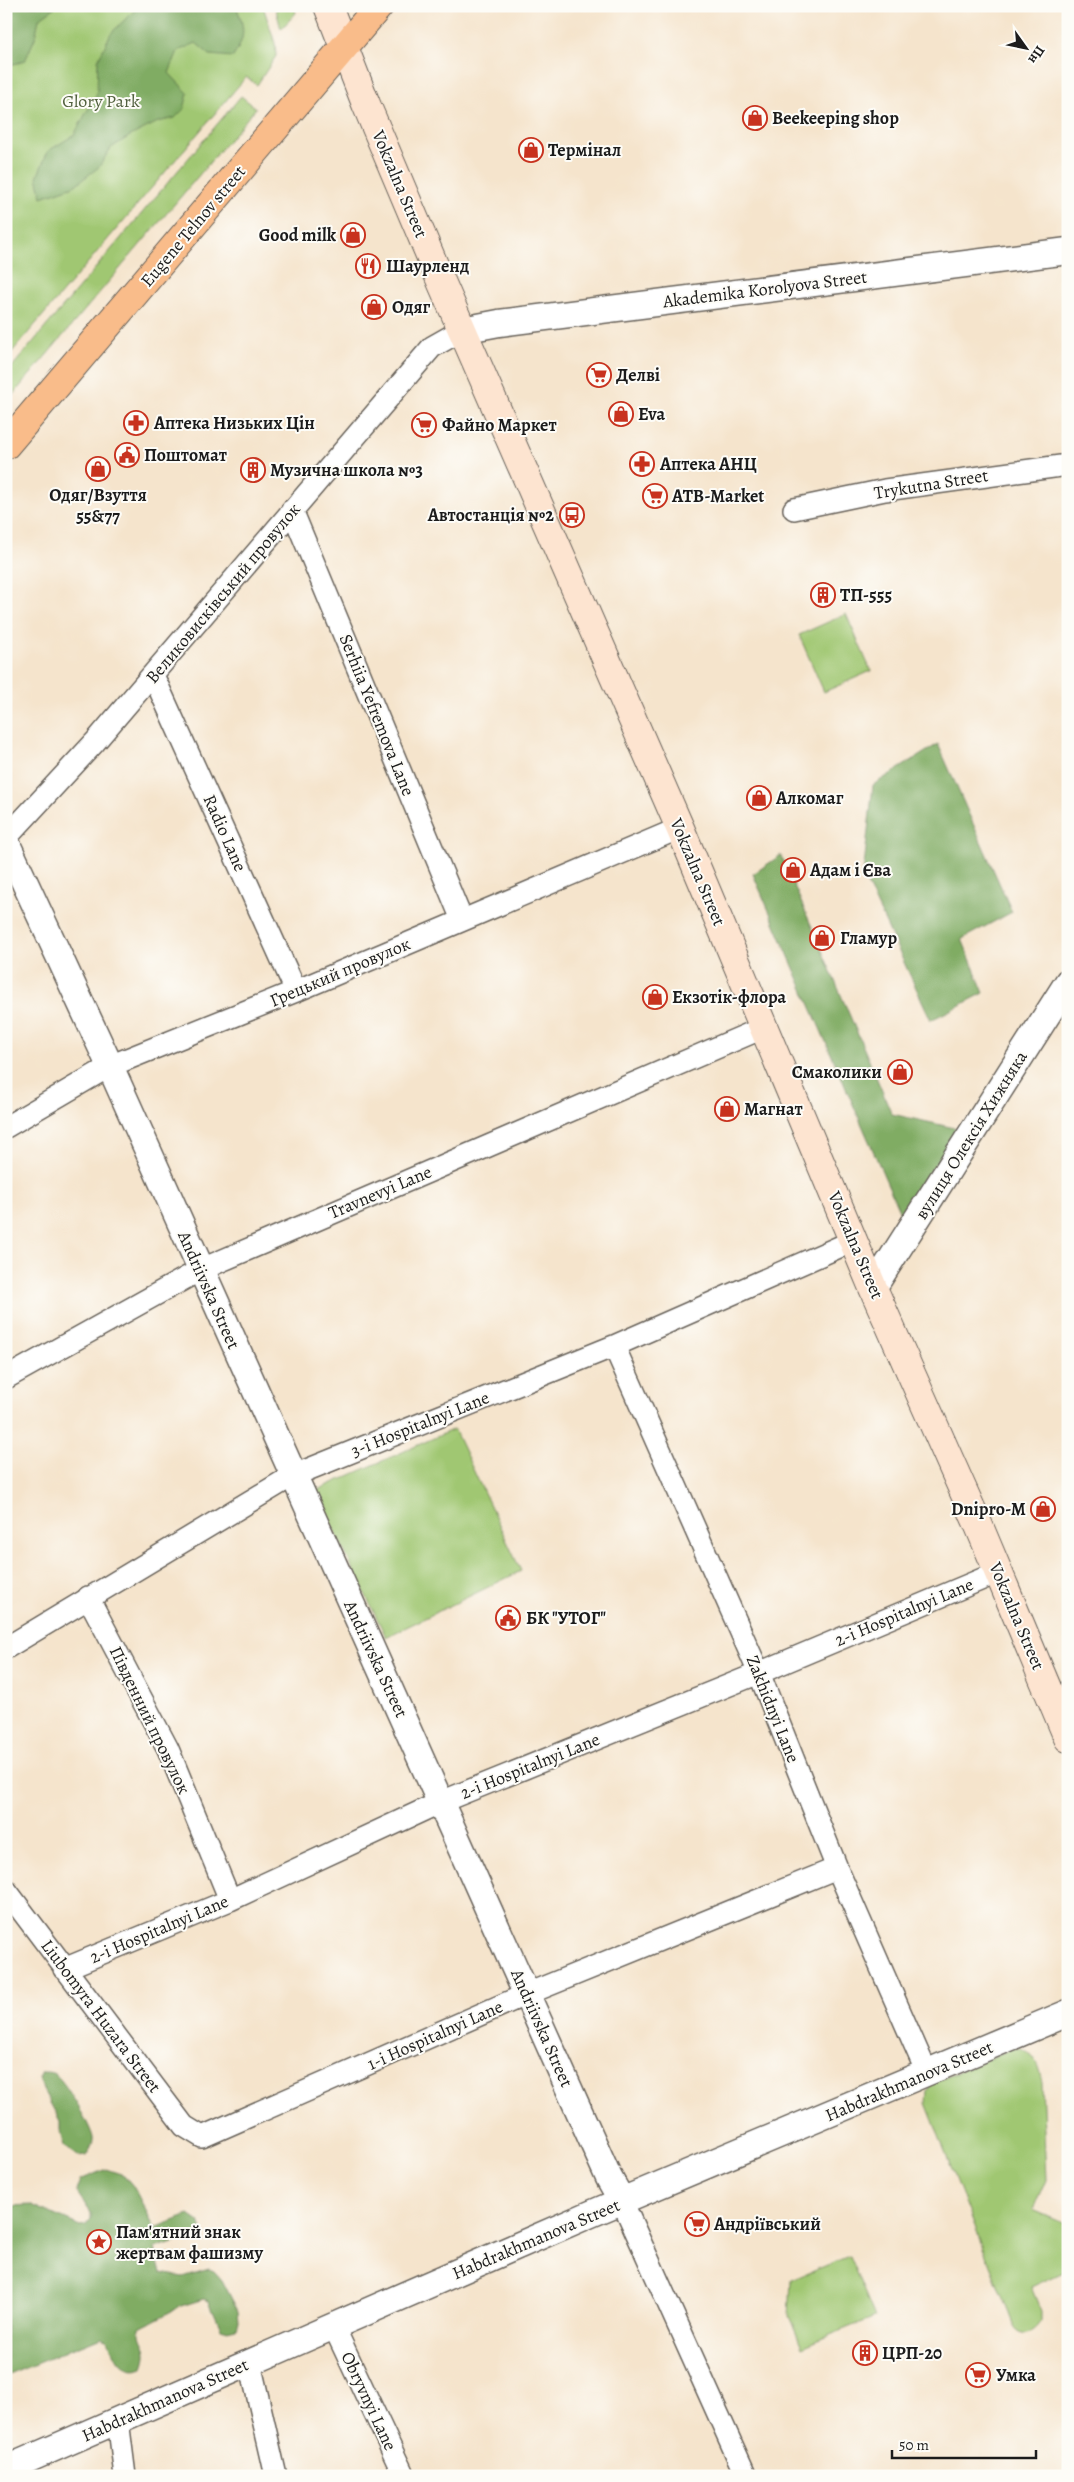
<svg xmlns="http://www.w3.org/2000/svg" width="1074" height="2482" font-family="Alegreya,serif">
<style>
.green{fill:#a0c772;stroke:#5e7247}
.forest{fill:#80ac64;stroke:#4e6440}
.lines{fill:none;stroke-linecap:round;stroke-linejoin:round}
.minor-casing{stroke:#68625a;stroke-width:24}
.tertiary-casing{stroke:#68625a;stroke-width:29}
.secondary-casing{stroke:#68625a;stroke-width:30}
.primary-casing{stroke:#68625a;stroke-width:30}
.minor{stroke:#fff;stroke-width:21}
.tertiary{stroke:#fff;stroke-width:26}
.secondary{stroke:#fde4d0;stroke-width:28}
.primary{stroke:#f9bc8a;stroke-width:28}
.labels{text-anchor:middle;dominant-baseline:central;stroke-width:4;stroke-linejoin:round;paint-order:stroke}
.park-label{font-size:18px;fill:#51603e;stroke:#fdfcf7}
.poi-label{font-size:18px;font-weight:bold;fill:#1c1c1c;stroke:#fdfcf7;text-anchor:start}
.street-label{font-size:18px;fill:#1c1c1c;stroke:#fdfcf7}
</style>
<rect width="100%" height="100%" fill="#fdfcf7"/>
<filter id="ink" filterUnits="userSpaceOnUse"><feTurbulence type="fractalNoise" baseFrequency=".02" numOctaves="2"/><feDisplacementMap in="SourceGraphic" scale="10" xChannelSelector="R" yChannelSelector="G"/><feConvolveMatrix kernelMatrix="1 2 1 2 8 2 1 2 1" color-interpolation-filters="sRGB"/></filter>
<filter id="wash" filterUnits="userSpaceOnUse"><feTurbulence type="fractalNoise" baseFrequency=".0096" numOctaves="4" result="noise"/><feDisplacementMap in="SourceGraphic" scale="20" xChannelSelector="R" yChannelSelector="G"/><feGaussianBlur stdDeviation="1.12" result="paint"/><feColorMatrix in="noise" values="0 0 0 0 0 0 0 0 0 0 0 0 0 0 0 0 0 1.4 0 .05"/><feComposite in="paint" operator="in"/></filter>
<g filter="url(#wash)">
<rect width="100%" height="100%" fill="#f5e4cc"/>
<path class="green" d="M6,6H263L275,43L276,56L257,85L246,77L6,359Z
M275,6H294L296,13L281,29Z
M241,96L256,108L6,403V374Z
M846,614L871,671L824,692L799,635Z
M454,1429L521,1571L386,1637L315,1491Z
M1018,2048C1036,2053 1039,2068 1042,2083L1046,2180L1033,2210L1068,2225V2270L1031,2287L1041,2311V2322C1033,2335 1020,2338 1013,2324L926,2103L927,2091L931,2084L1011,2049Z
M849,2256L875,2317L802,2347L789,2316L791,2280Z"/>
<path class="forest" d="M6,6H57L39,19L35,38L25,61L6,66Z
M139,6H236C245,28 246,37 233,57L210,55L196,43L178,51L169,73L188,93L184,109L175,118L158,122L130,136L111,148L99,167L74,186L42,197L37,177L48,151L74,135L97,93L98,60L111,33Z
M938,744L1012,912L962,939L984,993L931,1020L863,875L873,785Z
M781,855L892,1114L959,1129L901,1215L753,874Z
M42,2072C48,2072 53,2072 57,2076C65,2082 92,2128 93,2138C94,2145 89,2151 86,2156L78,2157L64,2146L60,2133V2121L43,2090L39,2078Z
M106,2169L124,2175L133,2186L155,2228L189,2215L199,2222L204,2235L200,2241H179L155,2249L161,2273L183,2277L209,2269L214,2271L222,2280L238,2311L239,2321L237,2328L228,2330L221,2328L209,2301L204,2299L181,2306L140,2328C138,2345 152,2344 143,2367C123,2375 115,2356 108,2340L101,2337L6,2376V2206L32,2205L80,2226L86,2225L91,2219V2213L76,2191L80,2180Z"/>
</g>
<g filter="url(#ink)">
<g class="lines">
<defs>
<path id="minor" d="M794,509L885,490L1068,465
M292,510L462,920
M153,675L296,991
M6,838L95,742L432,347L462,330
M6,1127L110,1066L296,991L680,828
M614,1346L759,1673L837,1868L927,2073
M6,1378L200,1270L765,1027
M88,1597L168,1749L230,1900
M6,1648L292,1476L614,1346L855,1240
M6,1890L184,2126L202,2137L527,1994L837,1868
M64,1969L230,1900L441,1802L759,1673L999,1572
M622,2201L746,2476
M334,2327L404,2476
M250,2363L276,2476
M118,2420L125,2476"/>
<path id="tertiary" d="M462,330L499,323L1068,251
M6,842L110,1066L609,2178L622,2201
M873,1288L1068,982
M6,2469L593,2213L1068,2013"/>
<path id="secondary" d="M328,6L366,104L443,286L680,828L873,1288L979,1526L1068,1738"/>
<path id="primary" d="M6,445L379,6"/>
</defs>
<use href="#minor" class="minor-casing"/>
<use href="#tertiary" class="tertiary-casing"/>
<use href="#secondary" class="secondary-casing"/>
<use href="#primary" class="primary-casing"/>
<use href="#minor" class="minor"/>
<use href="#tertiary" class="tertiary"/>
<use href="#secondary" class="secondary"/>
<use href="#primary" class="primary"/>
</g>
</g>
<defs>
<symbol id="shop-ring" viewBox="-11 -11 22 22"><circle r="9.5" fill="#fdfcf7" stroke="#c8321e" stroke-width="1.5"/><path d="M-5-2.5h2.3a2.7 3.5 0 0 1 5.4 0H5L5.5 6h-11ZM-1.5-2.5h3a1.5 2.3 0 0 0-3 0Z" fill="#c8321e"/></symbol>
<symbol id="restaurant-ring" viewBox="-11 -11 22 22"><circle r="9.5" fill="#fdfcf7" stroke="#c8321e" stroke-width="1.5"/><path d="M-5-6h1v4h1v-4h1v4h1v-4h1v5L-1.5 .5V6h-2V.5L-5-1ZM5-6V6H3V1.5H1.5Q1.5-4 5-6Z" fill="#c8321e"/></symbol>
<symbol id="supermarket-ring" viewBox="-11 -11 22 22"><circle r="9.5" fill="#fdfcf7" stroke="#c8321e" stroke-width="1.5"/><path d="M-6-5.5h2.5l.6 2H6L4.5 2H-2.5L-4.4-4H-6ZM-1.5 3.2a1.3 1.3 0 1 0 .1 0ZM3 3.2a1.3 1.3 0 1 0 .1 0Z" fill="#c8321e"/></symbol>
<symbol id="pharmacy-ring" viewBox="-11 -11 22 22"><circle r="9.5" fill="#fdfcf7" stroke="#c8321e" stroke-width="1.5"/><path d="M-2-6h4v4h4v4h-4v4h-4v-4h-4v-4h4Z" fill="#c8321e"/></symbol>
<symbol id="civic-ring" viewBox="-11 -11 22 22"><circle r="9.5" fill="#fdfcf7" stroke="#c8321e" stroke-width="1.5"/><path d="M-.6-6.5H3V-4.5H.6V-3L4-1V1h2V6H-6V1h2V-1L-.6-3ZM-1.2 2.5V6h2.4V2.5Z" fill="#c8321e"/></symbol>
<symbol id="building-ring" viewBox="-11 -11 22 22"><circle r="9.5" fill="#fdfcf7" stroke="#c8321e" stroke-width="1.5"/><path d="M-4-6H4V6H1V3H-1V6H-4ZM-2.5-4.3h1.7v1.8h-1.7ZM.8-4.3h1.7v1.8H.8ZM-2.5-1h1.7V.8h-1.7ZM.8-1h1.7V.8H.8Z" fill="#c8321e"/></symbol>
<symbol id="bus-ring" viewBox="-11 -11 22 22"><circle r="9.5" fill="#fdfcf7" stroke="#c8321e" stroke-width="1.5"/><path d="M-5-6H5V4H4V6H2V4H-2V6H-4V4H-5ZM-3.5-4V0h7V-4ZM-3.5 1.2v1.5H-2V1.2ZM2 1.2v1.5H3.5V1.2Z" fill="#c8321e"/></symbol>
<symbol id="sight-ring" viewBox="-11 -11 22 22"><circle r="9.5" fill="#fdfcf7" stroke="#c8321e" stroke-width="1.5"/><path d="M0-6L1.8-2.2L6-1.7L2.9 1.2L3.7 5.4L0 3.3L-3.7 5.4L-2.9 1.2L-6-1.7L-1.8-2.2Z" fill="#c8321e"/></symbol>
</defs>
<g fill-rule="evenodd">
<use href="#shop-ring" x="741" y="104" width="28" height="28"/>
<use href="#shop-ring" x="517" y="136" width="28" height="28"/>
<use href="#shop-ring" x="339" y="221" width="28" height="28"/>
<use href="#restaurant-ring" x="354" y="252" width="28" height="28"/>
<use href="#shop-ring" x="360" y="293" width="28" height="28"/>
<use href="#supermarket-ring" x="585" y="361" width="28" height="28"/>
<use href="#shop-ring" x="607" y="400" width="28" height="28"/>
<use href="#pharmacy-ring" x="122" y="409" width="28" height="28"/>
<use href="#supermarket-ring" x="410" y="411" width="28" height="28"/>
<use href="#civic-ring" x="113" y="441" width="28" height="28"/>
<use href="#pharmacy-ring" x="628" y="450" width="28" height="28"/>
<use href="#shop-ring" x="84" y="455" width="28" height="28"/>
<use href="#building-ring" x="239" y="456" width="28" height="28"/>
<use href="#supermarket-ring" x="641" y="482" width="28" height="28"/>
<use href="#bus-ring" x="558" y="501" width="28" height="28"/>
<use href="#building-ring" x="809" y="581" width="28" height="28"/>
<use href="#shop-ring" x="745" y="784" width="28" height="28"/>
<use href="#shop-ring" x="779" y="856" width="28" height="28"/>
<use href="#shop-ring" x="808" y="924" width="28" height="28"/>
<use href="#shop-ring" x="641" y="983" width="28" height="28"/>
<use href="#shop-ring" x="886" y="1058" width="28" height="28"/>
<use href="#shop-ring" x="713" y="1095" width="28" height="28"/>
<use href="#shop-ring" x="1029" y="1495" width="28" height="28"/>
<use href="#civic-ring" x="494" y="1604" width="28" height="28"/>
<use href="#supermarket-ring" x="683" y="2210" width="28" height="28"/>
<use href="#sight-ring" x="85" y="2228" width="28" height="28"/>
<use href="#building-ring" x="851" y="2339" width="28" height="28"/>
<use href="#supermarket-ring" x="964" y="2361" width="28" height="28"/>
</g>
<g class="labels">
<g class="park-label">
<text x="101" y="101">Glory Park</text>
</g>
<g class="poi-label">
<text x="772" y="118">Beekeeping shop</text>
<text x="548" y="150">Термінал</text>
<text x="336" y="235" text-anchor="end">Good milk</text>
<text x="386" y="266">Шаурленд</text>
<text x="392" y="307">Одяг</text>
<text x="616" y="375">Делві</text>
<text x="638" y="414">Eva</text>
<text x="154" y="423">Аптека Низьких Цін</text>
<text x="442" y="425">Файно Маркет</text>
<text x="144" y="455">Поштомат</text>
<text x="660" y="464">Аптека АНЦ</text>
<text x="270" y="470">Музична школа №3</text>
<text x="98" y="495" text-anchor="middle">Одяг/Взуття<tspan x="98" dy="21">55&amp;77</tspan></text>
<text x="672" y="496">ATB-Market</text>
<text x="554" y="515" text-anchor="end">Автостанція №2</text>
<text x="840" y="595">ТП-555</text>
<text x="776" y="798">Алкомаг</text>
<text x="810" y="870">Адам і Єва</text>
<text x="840" y="938">Гламур</text>
<text x="672" y="997">Екзотік-флора</text>
<text x="882" y="1072" text-anchor="end">Смаколики</text>
<text x="744" y="1109">Магнат</text>
<text x="1026" y="1509" text-anchor="end">Dnipro-M</text>
<text x="526" y="1618">БК "УТОГ"</text>
<text x="714" y="2224">Андріївський</text>
<text x="116" y="2232">Пам'ятний знак<tspan x="116" dy="21">жертвам фашизму</tspan></text>
<text x="882" y="2353">ЦРП-20</text>
<text x="996" y="2375">Умка</text>
</g>
<g class="street-label">
<text transform="translate(400 184) rotate(67)">Vokzalna Street</text>
<text transform="translate(193 226) rotate(-50)">Eugene Telnov street</text>
<text transform="translate(765 289) rotate(-7)">Akademika Korolyova Street</text>
<text transform="translate(931 484) rotate(-9)">Trykutna Street</text>
<text transform="translate(223 593) rotate(-50)">Великовисківський провулок</text>
<text transform="translate(377 715) rotate(68)">Serhiia Yefremova Lane</text>
<text transform="translate(225 833) rotate(66)">Radio Lane</text>
<text transform="translate(698 872) rotate(67)">Vokzalna Street</text>
<text transform="translate(340 972) rotate(-23)">Грецький провулок</text>
<text transform="translate(971 1135) rotate(-58)">вулиця Олексія Хижняка</text>
<text transform="translate(380 1192) rotate(-23)">Travnevyi Lane</text>
<text transform="translate(856 1245) rotate(67)">Vokzalna Street</text>
<text transform="translate(209 1290) rotate(66)">Andriivska Street</text>
<text transform="translate(420 1424) rotate(-22)">3-i Hospitalnyi Lane</text>
<text transform="translate(904 1612) rotate(-23)">2-i Hospitalnyi Lane</text>
<text transform="translate(1017 1616) rotate(67)">Vokzalna Street</text>
<text transform="translate(376 1659) rotate(65)">Andriivska Street</text>
<text transform="translate(773 1709) rotate(68)">Zakhidnyi Lane</text>
<text transform="translate(150 1720) rotate(64)">Південний провулок</text>
<text transform="translate(530 1766) rotate(-22)">2-i Hospitalnyi Lane</text>
<text transform="translate(159 1929) rotate(-23)">2-i Hospitalnyi Lane</text>
<text transform="translate(101 2016) rotate(53)">Liubomyra Huzara Street</text>
<text transform="translate(542 2028) rotate(66)">Andriivska Street</text>
<text transform="translate(435 2035) rotate(-24)">1-i Hospitalnyi Lane</text>
<text transform="translate(909 2081) rotate(-23)">Habdrakhmanova Street</text>
<text transform="translate(536 2239) rotate(-23)">Habdrakhmanova Street</text>
<text transform="translate(165 2400) rotate(-24)">Habdrakhmanova Street</text>
<text transform="translate(369 2401) rotate(65)">Obryvnyi Lane</text>
</g>
</g>
<rect width="1074" height="2482" fill="none" stroke="#fdfcf7" stroke-width="25"/>
<g transform="translate(1026 48) rotate(123)" stroke="#fdfcf7" stroke-width="4" paint-order="stroke">
<path d="M0-4L9 19L0 12L-9 19Z" fill="#1c1c1c"/>
<text y="-8" font-size="14" font-weight="bold" text-anchor="middle" fill="#1c1c1c">Пн</text>
</g>
<path d="M892 2450v8h144v-8" fill="none" stroke="#1c1c1c" stroke-width="2.5"/>
<text x="899" y="2450" font-size="15" fill="#1c1c1c" stroke="#fdfcf7" stroke-width="4" paint-order="stroke">50 m</text>
</svg>
